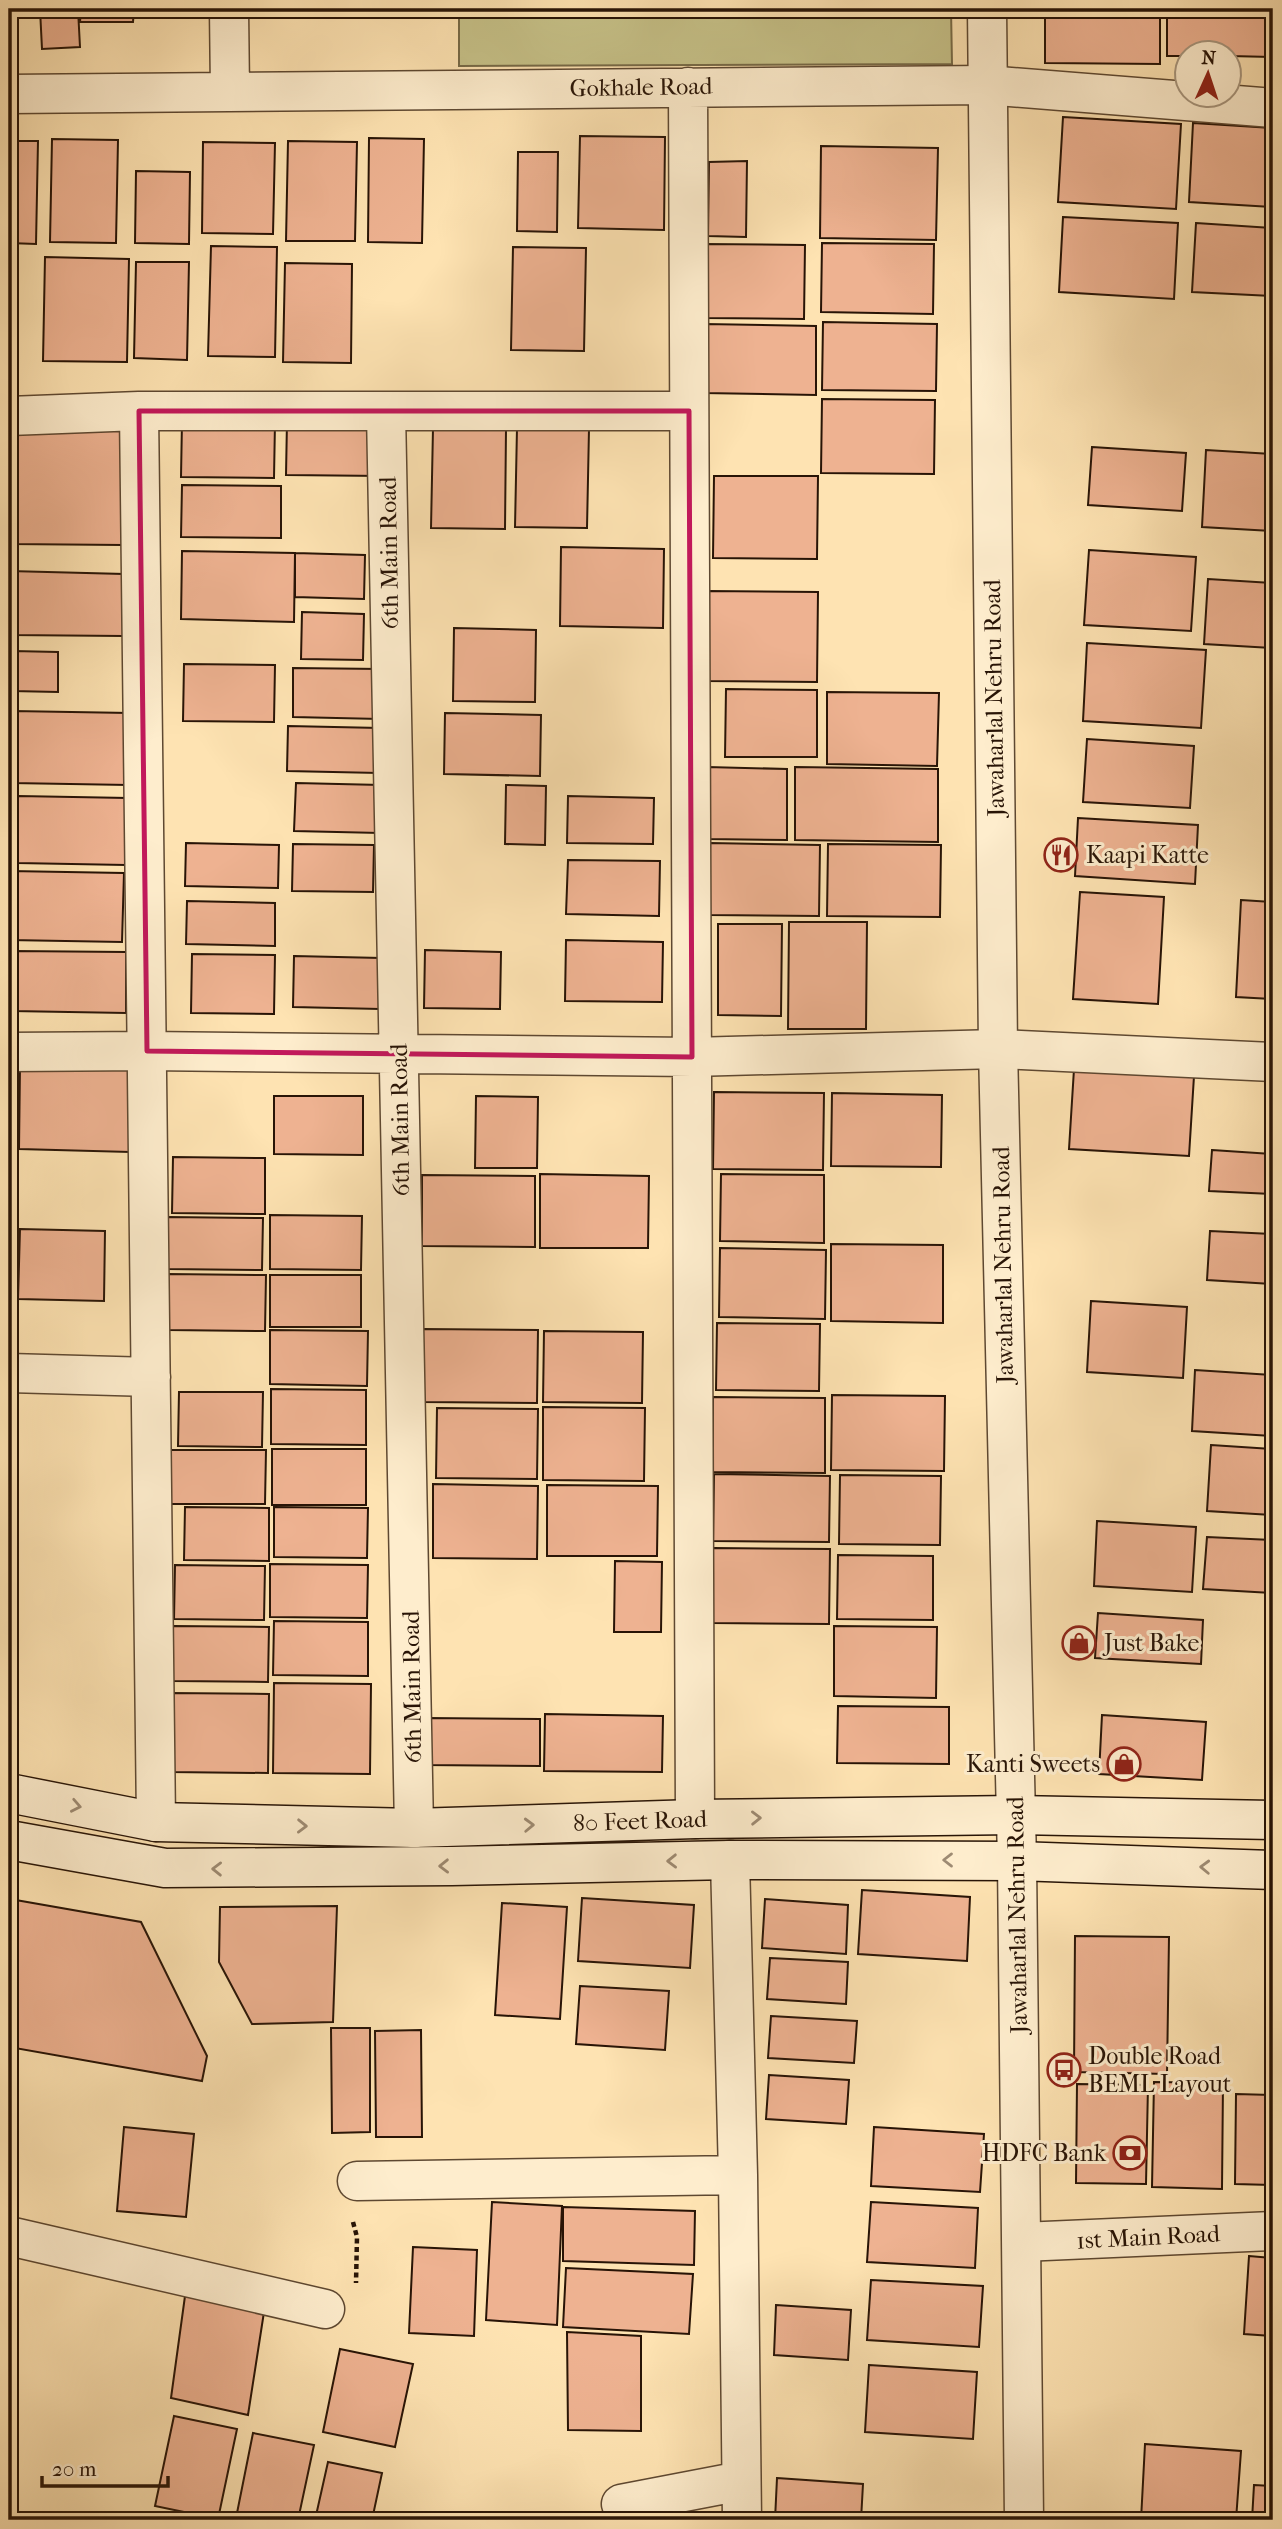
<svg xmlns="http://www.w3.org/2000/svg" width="1282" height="2529" font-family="'IM FELL French Canon',serif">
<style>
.green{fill:#c6c188;stroke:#776a47;stroke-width:2}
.building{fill:#eeb291;stroke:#281406;stroke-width:2}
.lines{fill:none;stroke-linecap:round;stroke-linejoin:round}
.minor-casing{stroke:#5e4831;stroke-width:41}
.tertiary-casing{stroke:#5e4831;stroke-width:41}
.secondary-casing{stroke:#281406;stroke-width:41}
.path{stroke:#281406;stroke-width:4.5;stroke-dasharray:5 3.5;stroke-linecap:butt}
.minor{stroke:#feedcd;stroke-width:38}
.tertiary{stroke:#feedcd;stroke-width:38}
.secondary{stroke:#feedcd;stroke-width:38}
.oneway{stroke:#9e8b73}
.marked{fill:none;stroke:#c2185b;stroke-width:5;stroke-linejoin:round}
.labels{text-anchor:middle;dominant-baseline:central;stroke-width:6;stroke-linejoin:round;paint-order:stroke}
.street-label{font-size:24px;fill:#281406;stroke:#feedcd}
.poi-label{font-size:24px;fill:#281406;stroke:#feedcd;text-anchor:start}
</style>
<rect width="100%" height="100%" fill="#fee3b2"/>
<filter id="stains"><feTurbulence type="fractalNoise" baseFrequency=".00286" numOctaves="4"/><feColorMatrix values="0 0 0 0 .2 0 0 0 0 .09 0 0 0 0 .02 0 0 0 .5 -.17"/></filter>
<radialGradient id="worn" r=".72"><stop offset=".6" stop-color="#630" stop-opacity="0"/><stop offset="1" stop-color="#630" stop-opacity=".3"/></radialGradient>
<path class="green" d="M459,9H951L952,64L459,66Z"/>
<path class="building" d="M40,9H78L80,47L42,49Z
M81,9H134L133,22H80Z
M1045,9H1160V64L1045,63Z
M1167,9H1273V57L1230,56V52H1188V56H1167Z
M1063,117L1181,124L1176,209L1058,202Z
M1193,123L1273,128V207L1189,202Z
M580,136L665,137L664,230L578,228Z
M369,138L424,139L422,243L368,242Z
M52,139L118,140L116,243L50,242Z
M9,141H38L36,244L9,243Z
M288,141L357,142L355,241H286Z
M203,142L275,143L273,234L202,233Z
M821,146L938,148L936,240L820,238Z
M518,152H558L557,232L517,231Z
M747,161L746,237L708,236L709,162Z
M136,171L190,172L189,244L135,243Z
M1063,217L1178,223L1174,299L1059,292Z
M1196,223L1273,228V296L1192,292Z
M822,243L934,244L933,314L821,312Z
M704,244L805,245L804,319L704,318Z
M211,246L277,247L275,357L208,356Z
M513,247L586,248L584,351L511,350Z
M45,257L129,259L127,362L43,361Z
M136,262H189L187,360L134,358Z
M285,263L352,264L351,363L283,362Z
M823,322L937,324L936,391L822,390Z
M704,324L816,326V395L703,393Z
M822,399L935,400L934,474L821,473Z
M182,421L275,422L274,478L181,477Z
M287,421L384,422L383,476L286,475Z
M433,428L506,429L505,529L431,528Z
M517,428L589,429L587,528L515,527Z
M10,429L124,431L123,545L9,544Z
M1092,447L1186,453L1182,511L1088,505Z
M1206,450L1273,454V531L1202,527Z
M714,476H818L817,559L713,558Z
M182,485L281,486V538L181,537Z
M561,547L664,549L663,628L560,626Z
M1089,550L1196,557L1191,631L1084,625Z
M182,551L295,553L294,622L181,619Z
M295,553L365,555L364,599L295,597Z
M9,571L124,574L123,636L9,635Z
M1208,579L1273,583V648L1204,644Z
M706,591L818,592L817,682L705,681Z
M302,612L364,614L363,660L301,659Z
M454,628L536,630L535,702L453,701Z
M1087,643L1206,650L1201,728L1083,721Z
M13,651L58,652V692L12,691Z
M184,664L275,665L274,722L183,721Z
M293,668L381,669L380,719L293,717Z
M726,689L817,690V757H725Z
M827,692L939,693L937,766L827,764Z
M12,711L130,713L129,785L11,783Z
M445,713L541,715L540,776L444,774Z
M288,726L380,728L379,773L287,771Z
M1087,739L1194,746L1190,808L1083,802Z
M707,767L787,769V840L706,839Z
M795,767L938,769V842L795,840Z
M296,783L381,785L380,833L294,831Z
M506,785L546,786L545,845L505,844Z
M18,796L128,798L126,865L17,863Z
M568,796L654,798L653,844L567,843Z
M1078,818L1198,825L1195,884L1075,876Z
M186,843L279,845L278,888L185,886Z
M709,843L820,845L819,916L709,915Z
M293,844L374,845L373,892L292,891Z
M828,844L941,845L940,917L827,916Z
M568,860L660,861L659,916L566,914Z
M9,871L124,873L122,942L9,940Z
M1080,892L1164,897L1158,1004L1073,999Z
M1241,900L1273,902V999L1236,997Z
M187,901L275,903V946L186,944Z
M789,922H867L866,1029H788Z
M718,924H782L781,1016L718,1015Z
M566,940L663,942L662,1002L565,1001Z
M425,950L501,952L500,1009L424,1008Z
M12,951L126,952V1013L12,1011Z
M192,954L275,955L274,1014L191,1013Z
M294,956L381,958L380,1009L293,1007Z
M20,1065L131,1067L130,1152L19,1149Z
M1074,1069L1194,1076L1189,1156L1069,1149Z
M714,1092L824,1093L823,1170L713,1169Z
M832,1093L942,1095L941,1167L831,1166Z
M274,1096H363V1155L274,1154Z
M476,1096L538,1097L537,1168H475Z
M1212,1150L1273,1154V1194L1209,1191Z
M173,1157L265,1158V1214L172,1213Z
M540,1174L649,1176L648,1248H540Z
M721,1174L824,1175V1243L720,1241Z
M422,1175L535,1176V1247L422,1246Z
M270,1215L362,1216L361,1270L270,1269Z
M167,1217L263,1218L262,1270L166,1269Z
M20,1229L105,1231L104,1301L18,1299Z
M1210,1231L1273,1234V1284L1207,1280Z
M831,1244L943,1245V1323L831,1321Z
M720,1248L826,1250L825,1319L719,1317Z
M168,1274L266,1275L265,1331L168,1330Z
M270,1275H361V1327H270Z
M1091,1301L1187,1307L1183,1378L1087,1372Z
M717,1323L820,1324L819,1391L716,1390Z
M423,1329L538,1330L537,1403L422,1402Z
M270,1330L368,1331L367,1386L270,1384Z
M544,1331L643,1332L642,1403L543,1402Z
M1195,1370L1273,1375V1436L1192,1431Z
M271,1389L366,1390V1445L271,1444Z
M179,1392H263L262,1447L178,1446Z
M832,1395L945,1396L944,1471L831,1470Z
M713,1397L825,1398V1473L713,1472Z
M543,1407L645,1408L644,1481L543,1480Z
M437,1408L538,1409L537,1479L436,1478Z
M1211,1445L1273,1449V1515L1207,1511Z
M272,1449H366V1505H272Z
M171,1450H266L265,1504H170Z
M714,1474L830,1476L829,1542L713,1541Z
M840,1475L941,1476L940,1545L839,1544Z
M433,1484L538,1486L537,1559L433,1558Z
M547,1485L658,1486L657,1556H547Z
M185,1507L269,1508V1561L184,1560Z
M274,1507L368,1508L367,1558L274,1557Z
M1097,1521L1196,1527L1192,1592L1094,1586Z
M1207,1537L1273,1540V1593L1203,1589Z
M713,1548L830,1549L829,1624L713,1623Z
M838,1555L933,1556V1620L837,1619Z
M615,1561L662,1562L661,1632H614Z
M270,1564L368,1565L367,1618L270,1617Z
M175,1565L265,1566L264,1620L174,1619Z
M1098,1613L1203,1620L1201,1664L1095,1658Z
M274,1621L368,1622V1676L273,1675Z
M173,1626L269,1627L268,1682L173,1681Z
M834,1626L937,1627L936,1698L834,1696Z
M274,1683L371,1684L370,1774L273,1773Z
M169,1693L269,1694L268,1773L169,1772Z
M838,1706L949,1707V1764L837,1763Z
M545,1714L663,1716L662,1772L544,1771Z
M1102,1715L1206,1722L1202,1780L1099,1774Z
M425,1718L540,1719V1766L424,1765Z
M862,1890L970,1897L967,1961L858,1954Z
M582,1898L694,1905L690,1968L578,1961Z
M10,1899L141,1922L207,2056L202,2081L9,2047Z
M765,1899L848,1905L846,1954L762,1948Z
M502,1903L567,1907L560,2019L495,2015Z
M337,1906L333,2022L252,2024L219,1962L220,1907Z
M1075,1936L1169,1937L1167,2074L1074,2072Z
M770,1958L848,1962L846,2004L767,1999Z
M580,1986L669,1991L665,2050L576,2044Z
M771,2016L857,2021L854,2063L768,2058Z
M331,2028H370V2132L332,2133Z
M421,2030L422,2137H376L375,2031Z
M769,2075L849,2080L846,2124L766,2119Z
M1154,2082L1223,2083L1222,2189L1152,2187Z
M1077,2084L1148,2085L1146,2184L1076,2183Z
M1236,2094L1273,2095V2185L1235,2184Z
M124,2127L194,2134L186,2217L117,2211Z
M874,2127L984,2134L980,2192L871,2186Z
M492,2202L562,2206L557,2325L486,2320Z
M871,2202L978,2208L975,2268L867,2262Z
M563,2207L695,2211L694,2265L563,2261Z
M413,2247L477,2250L474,2336L409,2333Z
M1249,2256L1273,2258V2336L1244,2334Z
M566,2268L693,2274L689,2334L563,2327Z
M871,2280L983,2286L979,2347L867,2340Z
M185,2296L264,2312L248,2415L171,2398Z
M776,2305L851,2310L848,2360L774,2355Z
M567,2332L641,2336V2431L568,2430Z
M340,2349L413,2364L395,2447L323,2432Z
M869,2365L977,2372L973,2439L865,2432Z
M174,2416L237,2429L218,2519L155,2506Z
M253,2433L314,2445L298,2520L236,2518Z
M1145,2444L1241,2451L1236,2520H1141Z
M328,2462L382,2473L372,2520H315Z
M777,2478L863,2484L861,2520H775Z
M1254,2485L1273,2486V2520H1252Z"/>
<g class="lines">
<defs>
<path id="minor" d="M229,9L230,92
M688,87L695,1819
M9,94L986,85L1273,108
M139,411L156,1822
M386,412L414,1828
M9,416L139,411H689
M9,1052L147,1051L692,1057L998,1049L1273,1062
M9,1373L151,1377
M730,1860L738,2175L742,2520
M357,2181L738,2175
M9,2236L325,2309
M1022,2242L1273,2231
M621,2504L741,2481"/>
<path id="tertiary" d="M987,9L998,1049L1017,1861L1024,2520"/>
<path id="secondary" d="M9,1793L156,1822L414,1828L695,1819L1015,1815L1273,1820
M9,1840L165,1868L452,1866L730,1860L1017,1861L1273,1870"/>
</defs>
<use href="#minor" class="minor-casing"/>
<use href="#tertiary" class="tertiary-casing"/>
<use href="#secondary" class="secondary-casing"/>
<path class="path" d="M353,2222L357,2237L356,2283"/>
<use href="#minor" class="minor"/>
<use href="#tertiary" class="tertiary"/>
<use href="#secondary" class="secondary"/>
</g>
<defs><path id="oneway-chevron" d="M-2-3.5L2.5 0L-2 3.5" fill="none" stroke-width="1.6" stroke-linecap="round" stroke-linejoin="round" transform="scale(1.75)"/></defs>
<g class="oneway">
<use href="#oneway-chevron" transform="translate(76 1806) rotate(11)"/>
<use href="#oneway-chevron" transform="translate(756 1818) rotate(-1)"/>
<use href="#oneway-chevron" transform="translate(529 1825) rotate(-2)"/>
<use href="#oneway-chevron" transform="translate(302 1826) rotate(1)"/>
<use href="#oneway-chevron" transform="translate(948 1860) rotate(-180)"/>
<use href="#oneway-chevron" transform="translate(672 1861) rotate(179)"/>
<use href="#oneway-chevron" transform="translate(444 1866) rotate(179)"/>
<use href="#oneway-chevron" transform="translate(1205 1867) rotate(-178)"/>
<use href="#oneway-chevron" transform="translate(217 1869) rotate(-179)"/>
</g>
<path class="marked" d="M139,411H689L692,1057L147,1051Z"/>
<defs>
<symbol id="restaurant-ring" viewBox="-11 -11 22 22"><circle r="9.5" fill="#feedcd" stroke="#8f2418" stroke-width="1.5"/><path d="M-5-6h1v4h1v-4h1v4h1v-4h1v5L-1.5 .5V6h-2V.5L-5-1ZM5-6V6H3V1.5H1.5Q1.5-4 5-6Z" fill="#8f2418"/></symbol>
<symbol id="shop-ring" viewBox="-11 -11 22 22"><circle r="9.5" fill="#feedcd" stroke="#8f2418" stroke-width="1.5"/><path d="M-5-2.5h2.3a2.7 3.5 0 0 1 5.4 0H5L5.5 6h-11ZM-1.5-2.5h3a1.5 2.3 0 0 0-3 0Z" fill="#8f2418"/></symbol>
<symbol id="bus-ring" viewBox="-11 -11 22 22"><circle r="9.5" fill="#feedcd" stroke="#8f2418" stroke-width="1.5"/><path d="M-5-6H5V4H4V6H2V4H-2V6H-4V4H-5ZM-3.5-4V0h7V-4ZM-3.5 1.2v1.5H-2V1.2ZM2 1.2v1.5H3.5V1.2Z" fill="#8f2418"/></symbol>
<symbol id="bank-ring" viewBox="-11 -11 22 22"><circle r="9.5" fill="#feedcd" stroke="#8f2418" stroke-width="1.5"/><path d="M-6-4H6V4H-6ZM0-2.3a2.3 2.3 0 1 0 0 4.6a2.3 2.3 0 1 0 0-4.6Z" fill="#8f2418"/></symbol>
</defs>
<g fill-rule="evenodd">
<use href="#restaurant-ring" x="1042" y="836" width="38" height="38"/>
<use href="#shop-ring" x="1060" y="1624" width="38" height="38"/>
<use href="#shop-ring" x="1105" y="1745" width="38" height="38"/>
<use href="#bus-ring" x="1045" y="2051" width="38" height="38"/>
<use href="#bank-ring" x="1111" y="2134" width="38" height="38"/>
</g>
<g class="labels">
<g class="street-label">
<text transform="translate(641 87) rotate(-1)">Gokhale Road</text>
<text transform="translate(389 553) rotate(-91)">6th Main Road</text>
<text transform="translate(994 698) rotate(-91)">Jawaharlal Nehru Road</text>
<text transform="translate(400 1120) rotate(-91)">6th Main Road</text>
<text transform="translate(1003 1265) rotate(-91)">Jawaharlal Nehru Road</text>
<text transform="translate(412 1687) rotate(-91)">6th Main Road</text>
<text transform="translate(640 1821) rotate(-2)">80 Feet Road</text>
<text transform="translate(1017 1915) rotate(-91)">Jawaharlal Nehru Road</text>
<text transform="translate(1148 2237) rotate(-3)">1st Main Road</text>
</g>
<g class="poi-label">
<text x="1086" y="855">Kaapi Katte</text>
<text x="1104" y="1643">Just Bake</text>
<text x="1100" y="1764" text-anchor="end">Kanti Sweets</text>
<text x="1088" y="2056">Double Road<tspan x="1088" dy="28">BEML Layout</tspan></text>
<text x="1106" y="2153" text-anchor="end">HDFC Bank</text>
</g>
</g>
<rect width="1282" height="2529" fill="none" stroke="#fee3b2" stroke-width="35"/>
<rect x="10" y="10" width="1261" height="2508" fill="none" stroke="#281406" stroke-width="3.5"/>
<rect x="18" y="18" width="1247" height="2494" fill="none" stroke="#281406" stroke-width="2"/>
<g transform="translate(1208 74) rotate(3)"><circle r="33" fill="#feedcd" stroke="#a8967d" stroke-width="2"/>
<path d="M0-5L12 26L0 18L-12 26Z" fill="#8f2418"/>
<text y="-10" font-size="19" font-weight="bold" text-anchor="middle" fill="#281406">N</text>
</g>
<path d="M42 2476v10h126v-10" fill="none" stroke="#281406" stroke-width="3.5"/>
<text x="52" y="2476" font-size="21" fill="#281406" stroke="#feedcd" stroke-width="5" paint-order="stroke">20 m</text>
<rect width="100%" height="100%" filter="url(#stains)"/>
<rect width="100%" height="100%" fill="url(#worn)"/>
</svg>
